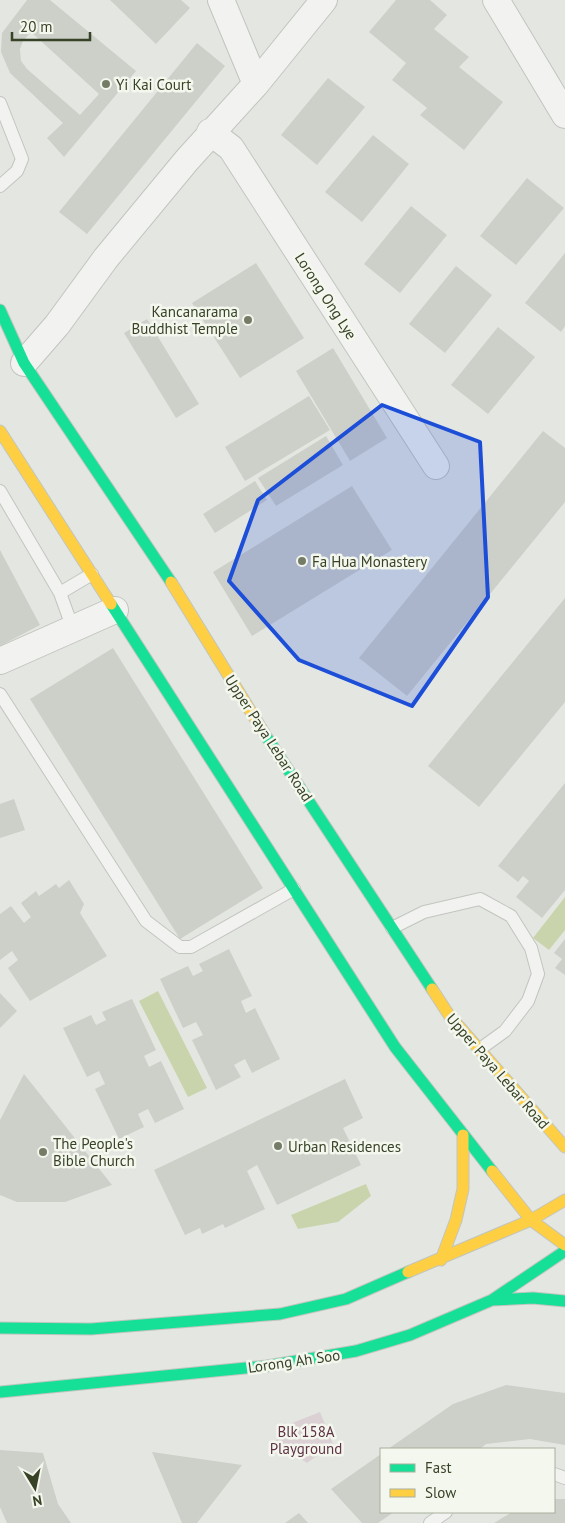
<svg xmlns="http://www.w3.org/2000/svg" width="565" height="1523" font-family="'PT Sans',sans-serif">
<style>
.green{fill:#dbd1d4}
.water{fill:#c9d4ac}
.building{fill:#cdcfc9;fill-rule:evenodd}
.lines{fill:none;stroke-linecap:round;stroke-linejoin:round}
.lane-casing{stroke:#c2c5bf;stroke-width:14}
.street-casing{stroke:#c2c5bf;stroke-width:28}
.fast-casing{stroke:#c2c5bf;stroke-width:13}
.slow-casing{stroke:#c2c5bf;stroke-width:13}
.lane{stroke:#f2f3f1;stroke-width:12}
.street{stroke:#f2f3f1;stroke-width:26}
.fast{stroke:#16e098;stroke-width:11}
.slow{stroke:#ffcf43;stroke-width:11}
.marked{fill:#1d4ed8;fill-opacity:0.2;stroke:#1d4ed8;stroke-width:4;stroke-linejoin:round}
.poi-dot{fill:#747c67;stroke:#f4f7ee;stroke-width:2}
.labels{text-anchor:middle;dominant-baseline:central;stroke-width:5;stroke-linejoin:round;paint-order:stroke}
.poi-label{font-size:15px;fill:#374226;stroke:#f4f7ee;text-anchor:start}
.street-label{font-size:15px;fill:#374226;stroke:#f4f7ee}
.park-label{font-size:15px;fill:#5f3246;stroke:#f4f7ee}
</style>
<rect width="100%" height="100%" fill="#e4e7e1"/>
<path class="green" d="M320,1412L333,1444L307,1463L275,1442L287,1425Z"/>
<path class="water" d="M565,897V930L549,950L533,938Z
M158,991L207,1088L188,1097L139,1001Z
M366,1184L371,1196L338,1222L298,1229L291,1215Z"/>
<path class="building" d="M27,0H50L136,71L64,157L47,138L63,123L10,73L1,52L2,33ZM31,32L99,94L80,115L27,69L21,61L20,49L23,41Z
M110,0H181L190,8L156,44Z
M396,0H430L447,15L434,29L469,57L459,67L503,102L464,150L420,115L427,108L392,80L406,63L369,32Z
M197,43L225,66L87,234L59,212Z
M328,78L365,107L317,165L281,135Z
M373,135L409,164L362,222L325,192Z
M527,178L564,208L516,265L480,236Z
M411,206L447,235L400,293L364,264Z
M565,253V326L561,332L525,303Z
M256,263L304,338L240,378L192,303Z
M456,266L492,295L445,353L409,324Z
M147,319L199,404L176,418L124,333Z
M498,327L535,357L488,414L451,385Z
M333,348L387,438L350,461L296,371Z
M309,396L330,430L245,481L225,447Z
M543,431L565,448V502L407,696L359,658Z
M326,436L343,465L276,506L258,478Z
M255,481L267,500L215,533L203,514Z
M352,486L392,550L252,636L213,572Z
M0,550L40,625L0,646Z
M565,598V702L479,807L428,766Z
M113,648L263,888L180,939L30,699Z
M565,783V890L542,918L516,897L529,881L523,876L518,882L498,866Z
M14,799L25,830L0,838V804Z
M69,880L84,904L80,913L107,956L30,1001L8,968L18,960L12,951L0,960V914L11,906L24,923L31,917L21,903L36,891L39,896L56,884L59,888Z
M565,939V975L555,968L562,959L554,953Z
M229,949L252,996L241,1001L246,1013L255,1008L280,1059L252,1073L245,1059L234,1065L241,1077L216,1090L192,1040L203,1035L196,1022L183,1028L160,979L188,966L193,976L203,971L199,964Z
M0,993L17,1011L0,1028Z
M132,999L156,1050L144,1056L149,1067L161,1061L184,1109L155,1123L148,1109L138,1114L144,1127L119,1139L95,1089L105,1084L99,1071L87,1077L63,1028L91,1015L96,1025L106,1020L102,1012Z
M24,1074L112,1185L65,1202H17L0,1195V1120Z
M345,1079L363,1118L343,1128L361,1165L277,1205L257,1165L247,1171L265,1209L225,1228L223,1224L202,1234L200,1228L185,1235L154,1170Z
M506,1385L565,1393V1445L530,1439L486,1444L480,1449H388L453,1404Z
M0,1450L43,1453L58,1504L71,1523H7L0,1507Z
M152,1452L242,1465L197,1523H182Z
M381,1454V1512H394L378,1523H362L331,1489Z
M554,1499H565V1523H494L512,1512H554Z
M299,1513L308,1523H285Z"/>
<g class="lines">
<defs>
<path id="lane" d="M0,103L22,159L17,171L0,186
M0,491L60,593L73,629
M60,593L92,574
M0,694L146,921L180,947H191L294,889
M392,928L424,912L480,899L511,916L531,948L538,974L528,1001L505,1031L480,1049
M554,1474L565,1478
M430,1523L446,1512"/>
<path id="street" d="M221,0L256,84
M496,0L565,115
M210,132L231,148L436,466
M24,363L57,325L106,258L187,160L256,84L324,0
M0,661L115,610"/>
<path id="fast" d="M0,310L24,363L171,582
M111,604L395,1047L492,1171
M264,733L432,989
M492,1300L533,1298L565,1301
M0,1328L91,1329L280,1314L346,1299L408,1272
M0,1392L267,1366L356,1351L410,1335L492,1300L565,1251"/>
<path id="slow" d="M0,431L111,604
M171,582L264,733
M432,989L449,1015L565,1147
M492,1171L531,1220L565,1245
M441,1260L456,1220L463,1189V1135
M408,1272L531,1220L565,1200"/>
</defs>
<use href="#lane" class="lane-casing"/>
<use href="#street" class="street-casing"/>
<use href="#fast" class="fast-casing"/>
<use href="#slow" class="slow-casing"/>
<use href="#lane" class="lane"/>
<use href="#street" class="street"/>
<use href="#fast" class="fast"/>
<use href="#slow" class="slow"/>
</g>
<path class="marked" d="M382,405L480,442L488,597L412,706L299,660L229,581L258,500Z"/>
<g class="poi-dot">
<circle cx="106" cy="84" r="5"/>
<circle cx="248" cy="320" r="5"/>
<circle cx="302" cy="561" r="5"/>
<circle cx="278" cy="1146" r="5"/>
<circle cx="43" cy="1152" r="5"/>
</g>
<g class="labels">
<g class="poi-label">
<text x="116" y="84">Yi Kai Court</text>
<text x="238" y="311" text-anchor="end">Kancanarama<tspan x="238" dy="17">Buddhist Temple</tspan></text>
<text x="312" y="561">Fa Hua Monastery</text>
<text x="53" y="1143">The People's<tspan x="53" dy="17">Bible Church</tspan></text>
<text x="288" y="1146">Urban Residences</text>
</g>
<g class="street-label">
<text transform="translate(326 296) rotate(57)">Lorong Ong Lye</text>
<text transform="translate(269 738) rotate(57)">Upper Paya Lebar Road</text>
<text transform="translate(498 1071) rotate(49)">Upper Paya Lebar Road</text>
<text transform="translate(294 1361) rotate(-8)">Lorong Ah Soo</text>
</g>
<g class="park-label">
<text x="306" y="1431">Blk 158A<tspan x="306" dy="17">Playground</tspan></text>
</g>
</g>
<rect x="380" y="1448" width="175" height="65" fill="#f4f7ee" stroke="#a8af9e"/>
<rect x="390" y="1464" width="25" height="8" fill="#16e098" stroke="#a8af9e"/>
<text x="425" y="1473" font-size="15" fill="#374226">Fast</text>
<rect x="390" y="1489" width="25" height="8" fill="#ffcf43" stroke="#a8af9e"/>
<text x="425" y="1498" font-size="15" fill="#374226">Slow</text>
<g transform="translate(35 1488) rotate(170)" stroke="#f4f7ee" stroke-width="4" paint-order="stroke">
<path d="M0-4L9 19L0 12L-9 19Z" fill="#374226"/>
<text y="-8" font-size="14" font-weight="bold" text-anchor="middle" fill="#374226">N</text>
</g>
<path d="M12 32v8h78v-8" fill="none" stroke="#374226" stroke-width="2.5"/>
<text x="20" y="32" font-size="15" fill="#374226" stroke="#f4f7ee" stroke-width="4" paint-order="stroke">20 m</text>
</svg>
